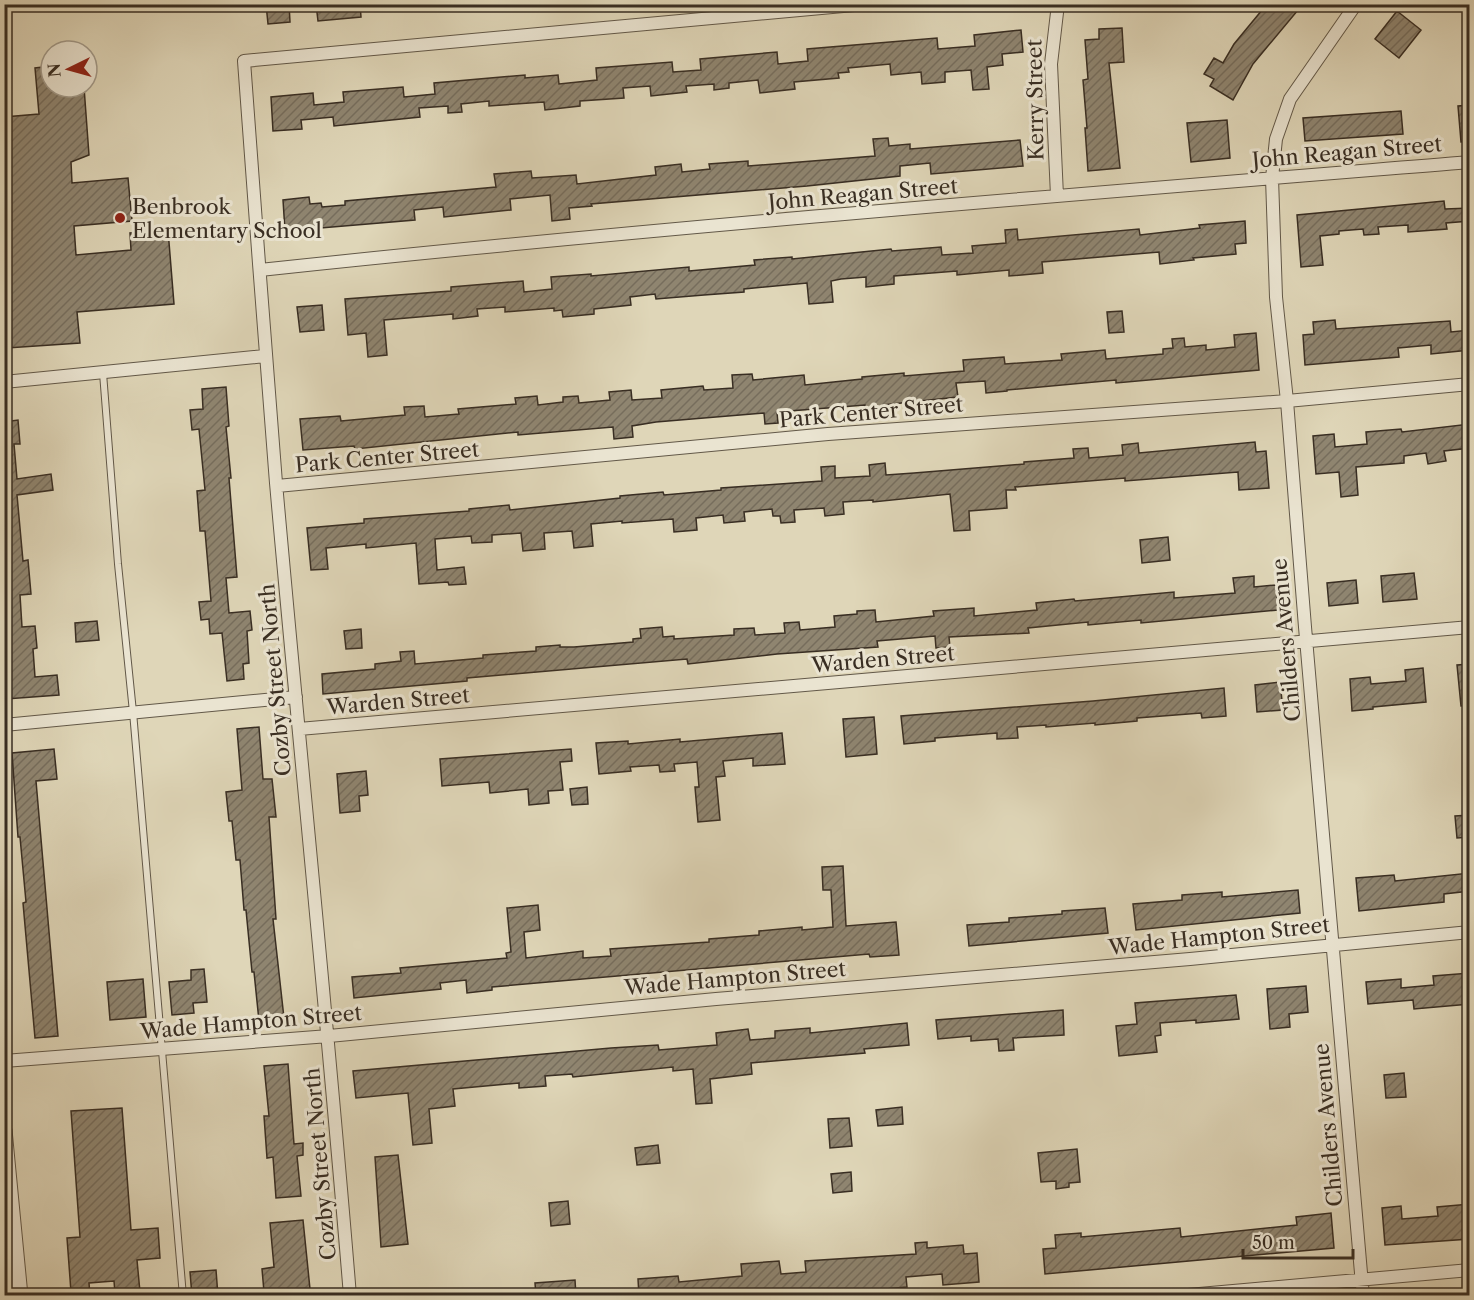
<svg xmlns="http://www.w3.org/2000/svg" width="1474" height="1300" font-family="'Libre Caslon Text',serif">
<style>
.building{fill:url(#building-hatch);stroke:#392e23;stroke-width:1.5}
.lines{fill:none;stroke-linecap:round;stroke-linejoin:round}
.service-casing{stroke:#625848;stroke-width:8}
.minor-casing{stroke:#625848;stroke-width:14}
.tertiary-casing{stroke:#625848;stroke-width:17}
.service{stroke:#eae4d1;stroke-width:6}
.minor{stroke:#eae4d1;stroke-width:12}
.tertiary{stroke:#eae4d1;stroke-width:15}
.poi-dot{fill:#8f2418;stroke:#eae4d1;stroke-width:2}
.labels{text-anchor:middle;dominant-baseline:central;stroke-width:6;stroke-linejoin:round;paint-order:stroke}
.street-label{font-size:21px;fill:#392e23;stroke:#eae4d1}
.poi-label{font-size:21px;fill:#392e23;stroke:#eae4d1;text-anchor:start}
</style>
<defs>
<pattern id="building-hatch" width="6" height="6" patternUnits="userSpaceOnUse" patternTransform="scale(1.5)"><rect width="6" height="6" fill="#8f8570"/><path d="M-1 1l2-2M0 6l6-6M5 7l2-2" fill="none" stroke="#766d5c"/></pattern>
</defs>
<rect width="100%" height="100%" fill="#dfd6b8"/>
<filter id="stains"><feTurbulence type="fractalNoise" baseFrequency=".00333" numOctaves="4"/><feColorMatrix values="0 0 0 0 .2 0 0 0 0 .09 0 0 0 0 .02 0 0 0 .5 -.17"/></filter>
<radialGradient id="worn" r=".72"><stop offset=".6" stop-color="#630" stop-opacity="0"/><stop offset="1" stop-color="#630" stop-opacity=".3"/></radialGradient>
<path class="building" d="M266,4H289L290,22L268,24Z
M316,4H360L361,17L318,21Z
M1267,4H1303L1253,64L1233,100L1210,86L1214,79L1204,74L1214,58L1223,63L1234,44Z
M1397,11L1421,30L1399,58L1375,39Z
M1122,28L1124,62L1109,63L1120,168L1088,171L1085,128H1087L1083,80L1088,79L1085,40L1099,39V29Z
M1021,30L1023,52L1002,54L1003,65L987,67L989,89L973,90L971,70L945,72V82L922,84L921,72L891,75L890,64L848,68L849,72L838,73L839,78L794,82L795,89L760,93L758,80L729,83V88L714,90V84L686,86L687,92L651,96L650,86L623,88L624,98L580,101V106L545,110L544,102L489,106V101L461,104L462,112L448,113V106L419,108L420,117L334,126L333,117L301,120L302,129L273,131L271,97L313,93L314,105L344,102L343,92L403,87L404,97L435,94L434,83L525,75V78L558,75L559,84L597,80L596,68L672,62L673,72L701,70L700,59L777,52L778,64L808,61L807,49L937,38L938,49L975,46L974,35Z
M51,66V87H84L89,155L71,162L72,183L128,178L132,221L74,226L76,255L131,250L130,233L168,230L174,304L77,312L80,343L7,348L4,315V284H8L4,240V117L39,114L35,68Z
M1470,105V141L1461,142L1458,106Z
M1401,111L1403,134L1305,141L1303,118Z
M1227,120L1230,158L1191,162L1187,123Z
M888,138L889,146L910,144V149L1020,140L1023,166L931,174L930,163L900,166V176L807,186L591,204L592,206L569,208L570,219L552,221L550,195L510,199L511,210L444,217L443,207L414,210L415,220L285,231L283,200L309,197L310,204L321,203L322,207L345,205V201L496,187L494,174L531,171L532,178L576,175L577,184L656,175L655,167L681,164L682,172L710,169L709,164L748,161V166L875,156L873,139Z
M1444,201L1445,209L1470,208V221L1446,223L1447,229L1408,232V225L1378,227L1379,234L1364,235L1363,229L1339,231V234L1320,236L1323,265L1301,267L1297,215Z
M1245,221L1246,243L1235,244L1236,254L1193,258L1194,260L1160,264L1159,252L1042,262L1043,273L1009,276V270L957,275V271L894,276V284L866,287V277L841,279L831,281L833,302L809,304L807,283L744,289V292L704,295L656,299L655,294L630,297L631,305L594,309V314L563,317L562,310L554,311V308L505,312V307L477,309L478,316L453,319V314L384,320L387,355L368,357L366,333L348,335L345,299L451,291V287L523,281L524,292L552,289L551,277L591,274V276L689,267V271L755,265L754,260L792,257V259L891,249L892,251L941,247L942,255L973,253L972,246L1006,243L1005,230L1017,229L1018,240L1139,229L1140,235L1200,228L1199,225Z
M322,305L324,330L300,332L297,307Z
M1122,311L1124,332L1109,333L1107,312Z
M1335,320L1336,329L1450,321L1451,332L1470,330V350L1431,354V345L1398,348L1399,357L1305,365L1303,335L1314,334L1313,322Z
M1256,333L1259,370L1116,383V380L1007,390V391L986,393L985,381L956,383L958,397L883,405L884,415L866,417L865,405L777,412L778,423L765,424L764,413L656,422L632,426L633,437L614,439L613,427L518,435V432L355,449L354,446L303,450L300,419L340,416L341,421L405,415L404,407L424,406L425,417L459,414L458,409L516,404L515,398L537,396L538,405L563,402V397L578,396L579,403L610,400L609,392L631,390L632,400L662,398L661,390L703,386L704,390L733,388L732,375L752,374L753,380L804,375L805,385L862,379V377L904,373V376L964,371L963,360L1004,357L1005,364L1062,360L1061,354L1105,350L1106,359L1163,354V349L1173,348L1172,339L1184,338L1185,347L1206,345V350L1235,347L1234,335Z
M226,387L229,426L226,427L231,478H229L237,577L226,578L229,613L250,611L252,630L247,631L249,663L243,664L244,679L227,681L222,633L210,634L209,619L201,620L199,602L211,601L205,531H200L197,491L205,490L199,429L192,430L190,410L203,409L202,389Z
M18,420L20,444H14L17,479L51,474L53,490L17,495L23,561L28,560L31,594L20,595L22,627L35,626L37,648L33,649L35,677L57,675L59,695L6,699L4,422Z
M1470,424V448L1444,451L1446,461L1428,464L1426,453L1404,456V463L1356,467L1358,495L1341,497L1339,472L1316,474L1313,436L1334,434L1335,447L1367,444L1366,432L1401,429L1402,432Z
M1255,442L1256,452L1266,451L1269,488L1239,490L1238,472L1125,481V478L1015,487L1016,490H1006L1007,508L969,511L970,530L954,531L950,494L873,502V500L843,502L844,514L825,516L824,508L794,510L795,522L781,523L780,516H773L772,509L744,512L745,521L724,523L723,515L696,518L697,530L674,532L673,519L622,523V521L591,524L593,546L574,548L572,531L544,533L545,549L523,551L521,533L492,535V542L472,543L471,536L435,539L437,570L464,567L466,584L449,585L448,582L419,584L416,543L366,548V544L326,548L328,569L311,570L307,528L364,523V519L469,511V509L509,505L510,510L620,498V496L663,492L664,495L721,490V488L822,481L821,467L835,466V478L870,476L869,465L885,463L886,475L914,473L1024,464V462L1074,458L1073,449L1088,448L1089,458L1123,455L1122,445L1138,443L1139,453Z
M1168,537L1170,560L1142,563L1140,540Z
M1414,573L1417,599L1383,602L1381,576Z
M1254,576V587L1276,585L1278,610L1141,623V620L1088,625V622L1028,628L1029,633L949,637L950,647L936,648L935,636L877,641L878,647L777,654L688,664L687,659L467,678V681L323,694L322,674L375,669V664L401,661L400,652L414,651L415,664L483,658V655L536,651V647L560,645V647H574L633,642V639L641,638L640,629L662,627L663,637L674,636V639L734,635V629L754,628L755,635L785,633L784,623L799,622L800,630L835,627L834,616L857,614V611L875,610L876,622L934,616L933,611L974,608V616L1037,610L1036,603L1074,599L1075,601L1174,592V598L1235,593L1233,578Z
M1356,580L1358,603L1329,606L1327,583Z
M97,621L99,640L76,642L75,623Z
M361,629L362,648L346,649L344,631Z
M1470,664V705L1461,706L1457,665Z
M1423,668L1426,702L1373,707V709L1352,711L1350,679L1370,677L1371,684L1406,681L1405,670Z
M1280,682L1283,710L1257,712L1255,685Z
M1224,688L1226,716L1202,718L1201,713L1137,718V721L1095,725V723L1046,727V725L1017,727L1018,738L997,739V733L935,738V741L904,744L901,716L1093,701Z
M874,717L877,754L846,757L843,719Z
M259,727L263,779H272L276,817H269L276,919H273L284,1018L259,1021L254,972H252L246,910H244L240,860H236L232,821H229L226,792L242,790L237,729Z
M782,733L785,764L753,766V758L723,761L725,776L716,777L720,820L698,822L695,787H699L697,762L674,764L675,771L660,772L659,765L630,767L631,771L599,774L596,743L628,741V744L680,739V742Z
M54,749L57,779L36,781L58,1036L35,1038L23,903L26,902L20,837H18L12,753Z
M571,749L572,761L560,762L563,790L548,791L549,803L529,805L528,789L490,793L489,782L442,786L440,759Z
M366,771L368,795L359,796L360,811L340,813L337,774Z
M587,787L588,804L572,805L570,789Z
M1470,815V837L1457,838L1455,816Z
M843,866L846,926L896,922L899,955L870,957L869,954L800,960L492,987V990L467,993L466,980L440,983L441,989L354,998L352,977L401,973L400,968L507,958L506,953L511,952L507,908L538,905L540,930L524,932L526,958L583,951V958L611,956L610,949L709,942V939L759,935V931L802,927V930L833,927L831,890H823L822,867Z
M1470,873V891L1444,894V902L1359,911L1356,878L1394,875L1395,881Z
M1298,890L1300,913L1136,930L1133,904L1182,900V895L1222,892V897Z
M1105,908L1108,933L969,946L967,925L1009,922V918L1062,914V911Z
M204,969L207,1002L193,1003L194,1013L172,1015L169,982L191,980V970Z
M1470,973V1004L1414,1009L1413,1000L1368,1004L1366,982L1401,979V988L1434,985L1433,976Z
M143,979L146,1017L110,1020L107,982Z
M1306,986L1308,1012L1289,1014L1290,1027L1270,1029L1267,989Z
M1236,995L1239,1019L1196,1023V1020L1160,1023L1161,1035L1155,1036L1157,1052L1119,1056L1116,1026L1137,1024L1135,1003Z
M1063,1010L1064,1035L1013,1038L1014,1050L999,1051L998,1039L971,1041V1036L938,1039L936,1020Z
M907,1023L909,1045L864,1049L865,1053L751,1063L752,1074L710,1079L712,1103L696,1104L693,1069L673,1071V1067L573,1077L572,1074L545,1076L546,1086L519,1088V1083L453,1089L455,1106L429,1109L432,1143L413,1145L408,1093L356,1098L353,1071L611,1048L658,1045L659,1050L717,1045L716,1033L748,1029L750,1040L775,1038V1031L810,1028V1033Z
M288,1064L294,1144L303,1143V1155L297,1156L301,1196L276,1198L273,1157L267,1158L264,1116H269L264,1066Z
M1404,1073L1406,1097L1386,1098L1384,1075Z
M902,1107L903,1124L878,1126L876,1110Z
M122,1108L131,1230L158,1228L160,1258L137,1260L140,1292L115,1293L114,1281L89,1283L90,1296H73V1292H71L67,1238L80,1237L71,1111Z
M849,1118L852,1146L830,1148L828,1119Z
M658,1145L660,1163L637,1165L635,1148Z
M1077,1149L1080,1182L1069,1183V1187L1056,1189V1181L1041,1182L1038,1153Z
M398,1155L408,1244L381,1247L375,1157Z
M851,1172L852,1191L833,1193L831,1174Z
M568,1201L570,1224L551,1226L549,1203Z
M1470,1204V1239L1385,1245L1382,1208L1401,1206L1402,1219L1438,1216L1437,1207Z
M1331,1213L1334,1248L1045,1274L1043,1249L1056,1248L1055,1235L1081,1233V1237L1180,1228L1181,1237L1297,1225L1296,1217Z
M303,1220L310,1289L299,1290V1296H276V1291L264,1292L262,1269L274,1267L270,1223Z
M927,1242V1248L963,1245L964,1254L977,1253L979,1282L943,1285L942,1274L906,1277L907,1287L806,1296H794V1292L749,1296H639L638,1279L678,1276L679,1282L742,1276L741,1264L779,1261L781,1274L806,1272L805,1261L916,1254L915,1243Z
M216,1270L218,1296H192L190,1272Z
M575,1280L576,1296H536L535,1283Z"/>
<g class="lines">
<defs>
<path id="service" d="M103,373L118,564L133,712L183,1296"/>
<path id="minor" d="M1356,4L1290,99L1276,139L1272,178L1276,297L1287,401L1305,627L1363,1296
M1057,196L1051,64L1058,4
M260,270C662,227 1066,195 1470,162
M4,382L265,356
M277,486L828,434L1287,401L1470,384
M4,725L296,697
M299,729L1470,627
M4,1061L329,1036L716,999L1190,959L1470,932
M350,1296C328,1024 300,754 276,483C264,342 255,202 244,61L865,4
M1177,1296L1470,1270"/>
<path id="tertiary" d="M4,1130L20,1296"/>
</defs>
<use href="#service" class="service-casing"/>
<use href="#minor" class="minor-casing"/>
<use href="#tertiary" class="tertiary-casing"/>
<use href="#service" class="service"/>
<use href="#minor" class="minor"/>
<use href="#tertiary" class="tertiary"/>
</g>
<circle class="poi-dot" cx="120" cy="218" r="6"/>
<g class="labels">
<g class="street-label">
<text transform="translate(1035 100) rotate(-91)">Kerry Street</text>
<text transform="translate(1347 152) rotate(-5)">John Reagan Street</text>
<text transform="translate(863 194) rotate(-5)">John Reagan Street</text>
<text transform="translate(871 412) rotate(-5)">Park Center Street</text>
<text transform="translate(387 457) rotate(-5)">Park Center Street</text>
<text transform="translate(1286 640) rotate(-95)">Childers Avenue</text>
<text transform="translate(883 659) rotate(-5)">Warden Street</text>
<text transform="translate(275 680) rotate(-95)">Cozby Street North</text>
<text transform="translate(398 701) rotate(-5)">Warden Street</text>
<text transform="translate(1219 936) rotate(-6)">Wade Hampton Street</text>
<text transform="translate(735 978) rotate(-5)">Wade Hampton Street</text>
<text transform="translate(251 1022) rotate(-5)">Wade Hampton Street</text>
<text transform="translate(1328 1125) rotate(-95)">Childers Avenue</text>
<text transform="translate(320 1164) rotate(-95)">Cozby Street North</text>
</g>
<g class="poi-label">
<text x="132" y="206">Benbrook<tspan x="132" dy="24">Elementary School</tspan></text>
</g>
</g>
<rect width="1474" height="1300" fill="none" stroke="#dfd6b8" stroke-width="24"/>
<rect x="6" y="6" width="1462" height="1288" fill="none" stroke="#392e23" stroke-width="3"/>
<rect x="12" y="12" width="1450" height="1276" fill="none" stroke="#392e23" stroke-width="1.5"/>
<g transform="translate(69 69) rotate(265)"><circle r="28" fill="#eae4d1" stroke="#a39b8b" stroke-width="1.5"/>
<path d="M0-4.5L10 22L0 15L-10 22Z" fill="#8f2418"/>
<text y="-9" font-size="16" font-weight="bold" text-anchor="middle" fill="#392e23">N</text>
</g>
<path d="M1243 1249v9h110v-9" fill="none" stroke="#392e23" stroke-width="3"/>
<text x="1252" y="1249" font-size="18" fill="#392e23" stroke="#eae4d1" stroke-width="4.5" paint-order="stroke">50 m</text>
<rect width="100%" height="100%" filter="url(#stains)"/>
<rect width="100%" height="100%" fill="url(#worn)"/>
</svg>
